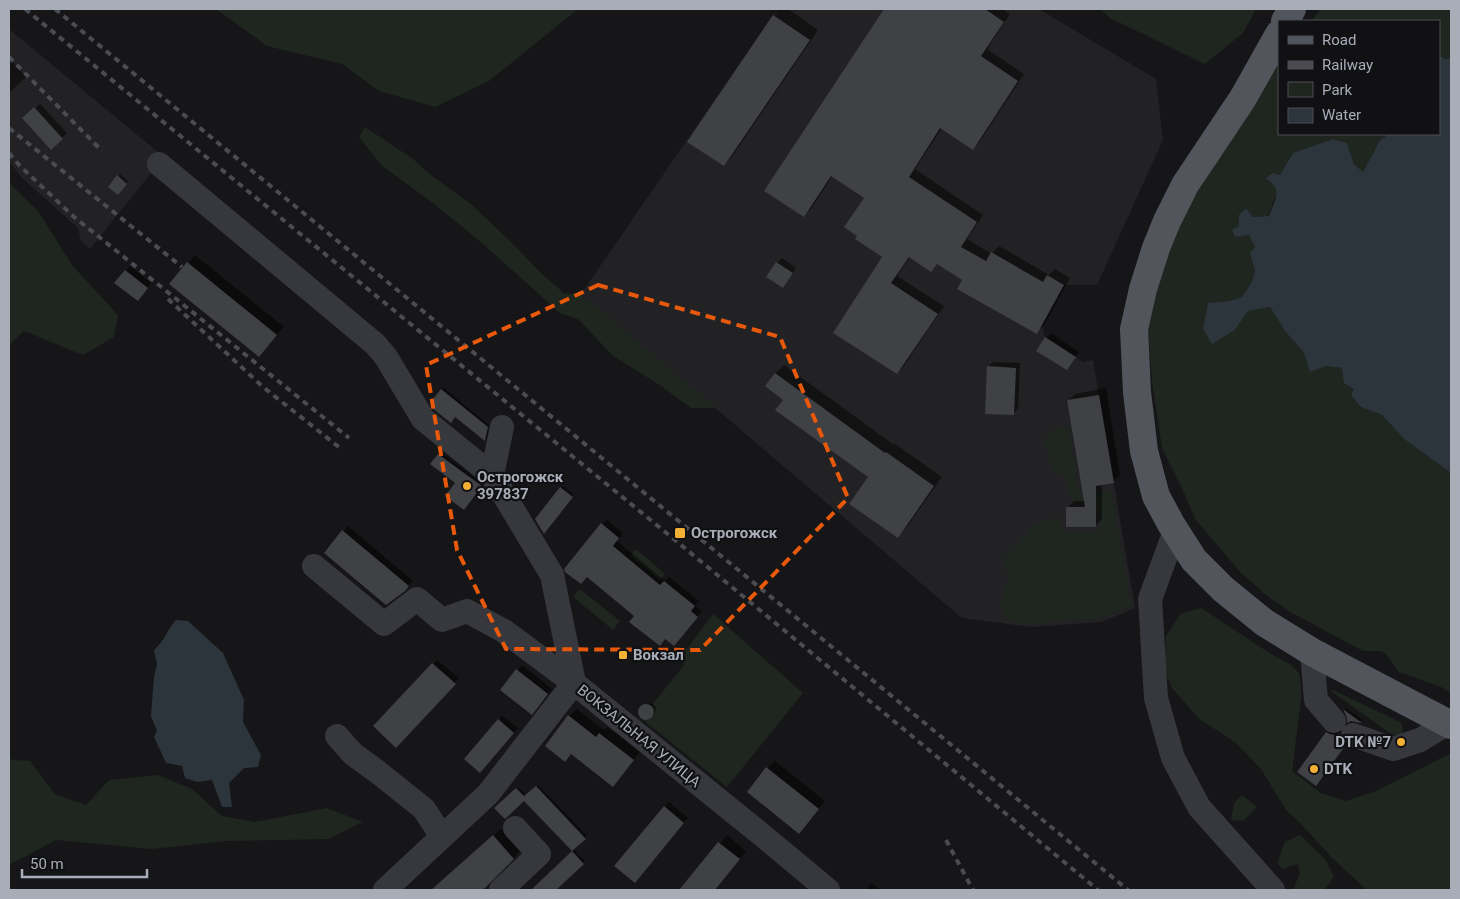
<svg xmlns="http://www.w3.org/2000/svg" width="1460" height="899" font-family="Roboto,sans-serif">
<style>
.built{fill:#222225}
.green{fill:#1e261f}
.water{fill:#2c353c}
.shadow{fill:#0007}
.building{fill:#404145}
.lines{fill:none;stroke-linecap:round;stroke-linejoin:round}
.minor{stroke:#37383d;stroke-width:24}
.major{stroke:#53555c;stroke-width:28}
.rail{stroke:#4a4c52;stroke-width:4;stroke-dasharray:6 5;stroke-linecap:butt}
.marked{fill:none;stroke:#e8590c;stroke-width:4;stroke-dasharray:10 6;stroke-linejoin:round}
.poi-dot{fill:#f2b134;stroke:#111113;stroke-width:2}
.labels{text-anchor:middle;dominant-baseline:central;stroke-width:4.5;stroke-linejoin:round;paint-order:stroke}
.poi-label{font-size:15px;font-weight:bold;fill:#a8adb8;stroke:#111113;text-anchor:start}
.street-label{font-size:15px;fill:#a8adb8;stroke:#111113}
</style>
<rect width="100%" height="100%" fill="#161618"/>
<path class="built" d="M784,9H1039L1156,79L1163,140L1097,285H1064L1042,325L1044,336L1083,362L1093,360L1135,608L1102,622L1031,627L962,618L581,294L773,15Z
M9,29L164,157L90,249L81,241L78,228L22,178L9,162Z"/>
<path class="green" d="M216,9H578L489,81L435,107L379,91L342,64L267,46Z
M1100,9H1256L1243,33L1205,64L1110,18Z
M1321,9H1451V58L1445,59L1439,55V21H1311Z
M1279,61V134H1389L1380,140L1363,172L1354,164L1347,143L1333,139L1319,144L1280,175L1265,177L1274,183L1277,192L1268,216L1253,217L1246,208L1239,215V226L1249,235L1255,247L1250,253L1255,270L1251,283L1242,297L1229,301L1209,303L1235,330L1248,311L1270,307L1285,331L1304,353L1310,371L1326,366L1343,368L1354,389L1361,407L1382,415L1404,439L1451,473V693L1441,687L1399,672L1385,653L1381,651H1363L1292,613L1267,596L1241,573L1195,519L1184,493L1162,448L1152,381L1147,323L1155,284L1186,211Z
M365,127L413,159L431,175L472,205L512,243L542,274L564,293L581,294L716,408H691L661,386L612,355L578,319L560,313L482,243L433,203L381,165L359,137Z
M9,183L38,211L72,265L118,315L114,337L83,355L24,331L9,345Z
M1058,426L1069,429L1079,494L1111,490L1131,606L1101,618L1030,624L1008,621L1002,612L1000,605L1009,578L1002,560L1035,525L1040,521L1061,518L1063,532H1100L1099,504C1094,504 1087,505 1082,504C1070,500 1065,486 1065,474H1057C1047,464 1051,452 1043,442L1047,434Z
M636,549L665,574L660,580L630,556Z
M580,589L620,621L613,630L573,597Z
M1201,608L1265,650L1291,665L1299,673L1301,684V699L1292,771L1321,793L1346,801L1376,791L1451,753V890H1367L1331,857L1303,826L1286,810L1261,769L1235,742L1199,719L1172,688L1164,669L1166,636L1181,613Z
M713,614L803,693L727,787L643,720C649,721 653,719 655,713L651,706L685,664L679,659Z
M1333,690L1400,722L1402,724L1403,732L1398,736L1391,734L1331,691Z
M9,758L13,760L30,761L55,794L86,805L109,780L158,775L192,789L222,816L255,822L327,808L363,822L328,839L226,841L152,849L56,840L9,865Z
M1242,795L1257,807L1243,821L1231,820L1234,803Z
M1300,835L1326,860L1334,877L1324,890H1293L1300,873L1298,864L1282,869L1277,863L1285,842Z"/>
<path class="water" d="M1439,55L1445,59L1451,58V473L1404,439L1382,415L1361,407L1351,395L1354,389L1344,383L1342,368L1326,366L1310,372L1304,353L1285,331L1270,307L1248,311L1235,330L1212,344L1203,329L1208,303L1229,301L1242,297L1251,283L1255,271L1250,253L1255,247L1249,235L1235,237L1232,230L1239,226V215L1246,208L1253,217L1269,216C1275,198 1284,190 1265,178L1273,173L1280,175L1293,153L1333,139L1347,143L1354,164L1363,172L1380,140L1389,134H1439Z
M176,620L188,621L223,653L244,700L243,722L261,755L258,767L244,768L229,783L232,807H222L212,780L197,782L185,778L182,766L166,763L154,737L157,731L151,716L154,677L157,664L154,650C164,642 167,630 176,620Z"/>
<path class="shadow" d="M781,9H788L818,30L733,155L724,165L774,16Z
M886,9H971L976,12L977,9H1002L1010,14L987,49L1024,74L980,141L973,148L942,128L915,169L983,215L967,239L992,254L999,246L1049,275L1055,269L1070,278L1044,325L1037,332L938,263L931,270L910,257L897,276L944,306L904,366L897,373L884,257L866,197L833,175L811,209L804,215L766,190Z
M9,58L26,77L9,93Z
M40,104L67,133L51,148L24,118Z
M120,174L128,181L120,192L109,187Z
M195,255L284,327L259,356L171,284Z
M782,258L796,268L787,282L777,263Z
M130,266L151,283L142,295L126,271Z
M1051,333L1079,352L1067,368L1046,338Z
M993,362L1020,363L1018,409L1013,414L988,367Z
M784,365L894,445L895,444L942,477L906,528L898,537L870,477L784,399L775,374Z
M444,388L489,425L487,438L485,440L455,416L431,404Z
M1106,388L1120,475L1113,482L1102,484V519L1095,526L1067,508L1074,501H1085L1068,400L1075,394Z
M441,452L483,484L466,506L456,483L431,464Z
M563,486L574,495L544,532L561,488Z
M607,520L623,533L617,541L665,581L669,577L699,601L695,606L702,611L678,640L666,638L636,616L602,524Z
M348,526L413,581L405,590L325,553Z
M437,660L459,678L396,746L375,726Z
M522,665L552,689L536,709L502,689Z
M647,703L653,704L656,708L655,712L648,719L643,718L640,713L641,709Z
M1346,708L1363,720L1361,721L1351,720L1344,710Z
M577,709L604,730L607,727L640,752L613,785L572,753L565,760L569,716Z
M503,716L518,728L485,767L498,720Z
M1329,731L1332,733L1341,732V736L1346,743L1317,782L1327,733Z
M775,761L825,801L806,825L767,768Z
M538,785L587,836L573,849L585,861L554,890H532L574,851L524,799L496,808L518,787L527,795Z
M669,802L688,818L639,877L665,807Z
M501,829L520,851L481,890H432Z
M727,835L746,851L715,890H684L682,888Z
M872,883L880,890H866Z"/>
<path class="building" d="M884,9H985L1004,22L981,56L1018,81L973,150L940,128L909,177L977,222L961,247L986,261L991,252L1043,282L1047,275L1064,285L1037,334L957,289L962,280L937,264L931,272L909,257L891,283L938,314L897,374L833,333L882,257L855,239L857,236L844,227L864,198L831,176L804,217L764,191Z
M773,15L810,40L724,166L687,142Z
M34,107L63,139L51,150L22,118Z
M117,175L127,184L118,195L108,187Z
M187,262L277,335L259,357L169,284Z
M776,262L793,273L783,288L766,277Z
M125,270L148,288L138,301L114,283Z
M1045,337L1076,357L1067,370L1036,351Z
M987,366L1016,368L1014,415L985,414Z
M775,373L885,453L886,452L934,486L898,538L849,504L868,477L775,410L783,400L765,386Z
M441,389L488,427L485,441L455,417L451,423L432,408L430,403Z
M1099,395L1114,483L1096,486V527H1066V507H1085L1067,400Z
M438,454L482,486L464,510L445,496L455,483L430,464Z
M560,487L573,497L544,534L535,519Z
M601,523L619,538L613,546L660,585L664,581L695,606L691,611L698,617L674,646L665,639L660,646L629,622L634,616L587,577L581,584L565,572L564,569Z
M342,530L409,586L405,591L386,605L324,553Z
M432,663L456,684L396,748L373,726Z
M516,669L548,694L532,715L500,690Z
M638 712a8 8 0 1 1 16 0a8 8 0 1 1-16 0Z
M1343,709L1362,723H1361L1351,721L1347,723V718Z
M568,715L596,737L599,733L634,760L613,787L571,754L565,762L545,746Z
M498,719L514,733L480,773L464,759Z
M1326,732L1330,734L1336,735L1340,733V738L1345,746L1316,786L1297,772Z
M766,767L819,809L799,834L747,792Z
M536,786L586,839L572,851L524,801L505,819L494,808L516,788L524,796Z
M664,806L684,823L635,883L614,866Z
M493,835L514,859L483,890H431Z
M718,842L740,859L715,890H679Z
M572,851L584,864L556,890H531Z"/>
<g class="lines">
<path class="minor" d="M159,164L375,344L386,357L423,419L492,475L552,575L574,683
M492,475L502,427
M1175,531L1150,599L1156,698L1173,758L1199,807L1273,890
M314,566L384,624L417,599L442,620L467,611L504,631L574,683L762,835L828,890
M1312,652L1316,700L1334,721
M1353,735L1393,749L1420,740L1448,723
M337,736L353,754L379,773L424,809L442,837
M385,890L488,794L574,683
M501,890L539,854L515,828"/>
<path class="major" d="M1285,21L1292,9
M1279,34L1243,98L1185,185L1167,221L1156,248L1143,289L1134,329L1137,392L1144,451L1156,496L1171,524L1194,560L1223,589L1265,623L1312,652L1451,725"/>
<path class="rail" d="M25,9L675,540L1098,890
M55,9L1128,890
M9,57L102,151
M9,128L182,267
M9,153L19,165L73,216L349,438
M168,299L263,387L340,448
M946,840L973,890"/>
</g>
<path class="marked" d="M598,285L780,337L848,498L700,650L506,649L457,550L426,365Z"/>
<g class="poi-dot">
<circle cx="467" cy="486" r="5"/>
<rect x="674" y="527" width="12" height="12" rx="2.5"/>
<rect x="618" y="650" width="10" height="10" rx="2.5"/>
<circle cx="1401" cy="742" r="5"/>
<circle cx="1314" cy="769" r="5"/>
</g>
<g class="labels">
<g class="poi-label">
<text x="477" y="477">Острогожск<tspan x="477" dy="17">397837</tspan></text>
<text x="691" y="533">Острогожск</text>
<text x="633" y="655">Вокзал</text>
<text x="1391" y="742" text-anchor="end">DTK №7</text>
<text x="1324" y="769">DTK</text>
</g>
<g class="street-label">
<text transform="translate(639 736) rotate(39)">ВОКЗАЛЬНАЯ УЛИЦА</text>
</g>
</g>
<rect width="1460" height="899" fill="none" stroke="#a8adb8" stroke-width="20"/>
<rect x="1278" y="20" width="162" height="115" fill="#111113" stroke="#4d4f55"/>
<rect x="1288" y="36" width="25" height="8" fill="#53555c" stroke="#4d4f55"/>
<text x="1322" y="45" font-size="15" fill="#a8adb8">Road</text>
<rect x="1288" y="61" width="25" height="8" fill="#4a4c52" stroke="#4d4f55"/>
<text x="1322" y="70" font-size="15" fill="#a8adb8">Railway</text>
<rect x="1288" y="82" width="25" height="15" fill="#1e261f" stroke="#4d4f55"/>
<text x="1322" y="95" font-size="15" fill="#a8adb8">Park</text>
<rect x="1288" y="108" width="25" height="15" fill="#2c353c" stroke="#4d4f55"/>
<text x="1322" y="120" font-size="15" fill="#a8adb8">Water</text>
<path d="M22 869v8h125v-8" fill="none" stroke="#a8adb8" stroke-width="2.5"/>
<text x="30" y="869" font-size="15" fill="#a8adb8" stroke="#111113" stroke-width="4" paint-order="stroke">50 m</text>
</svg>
